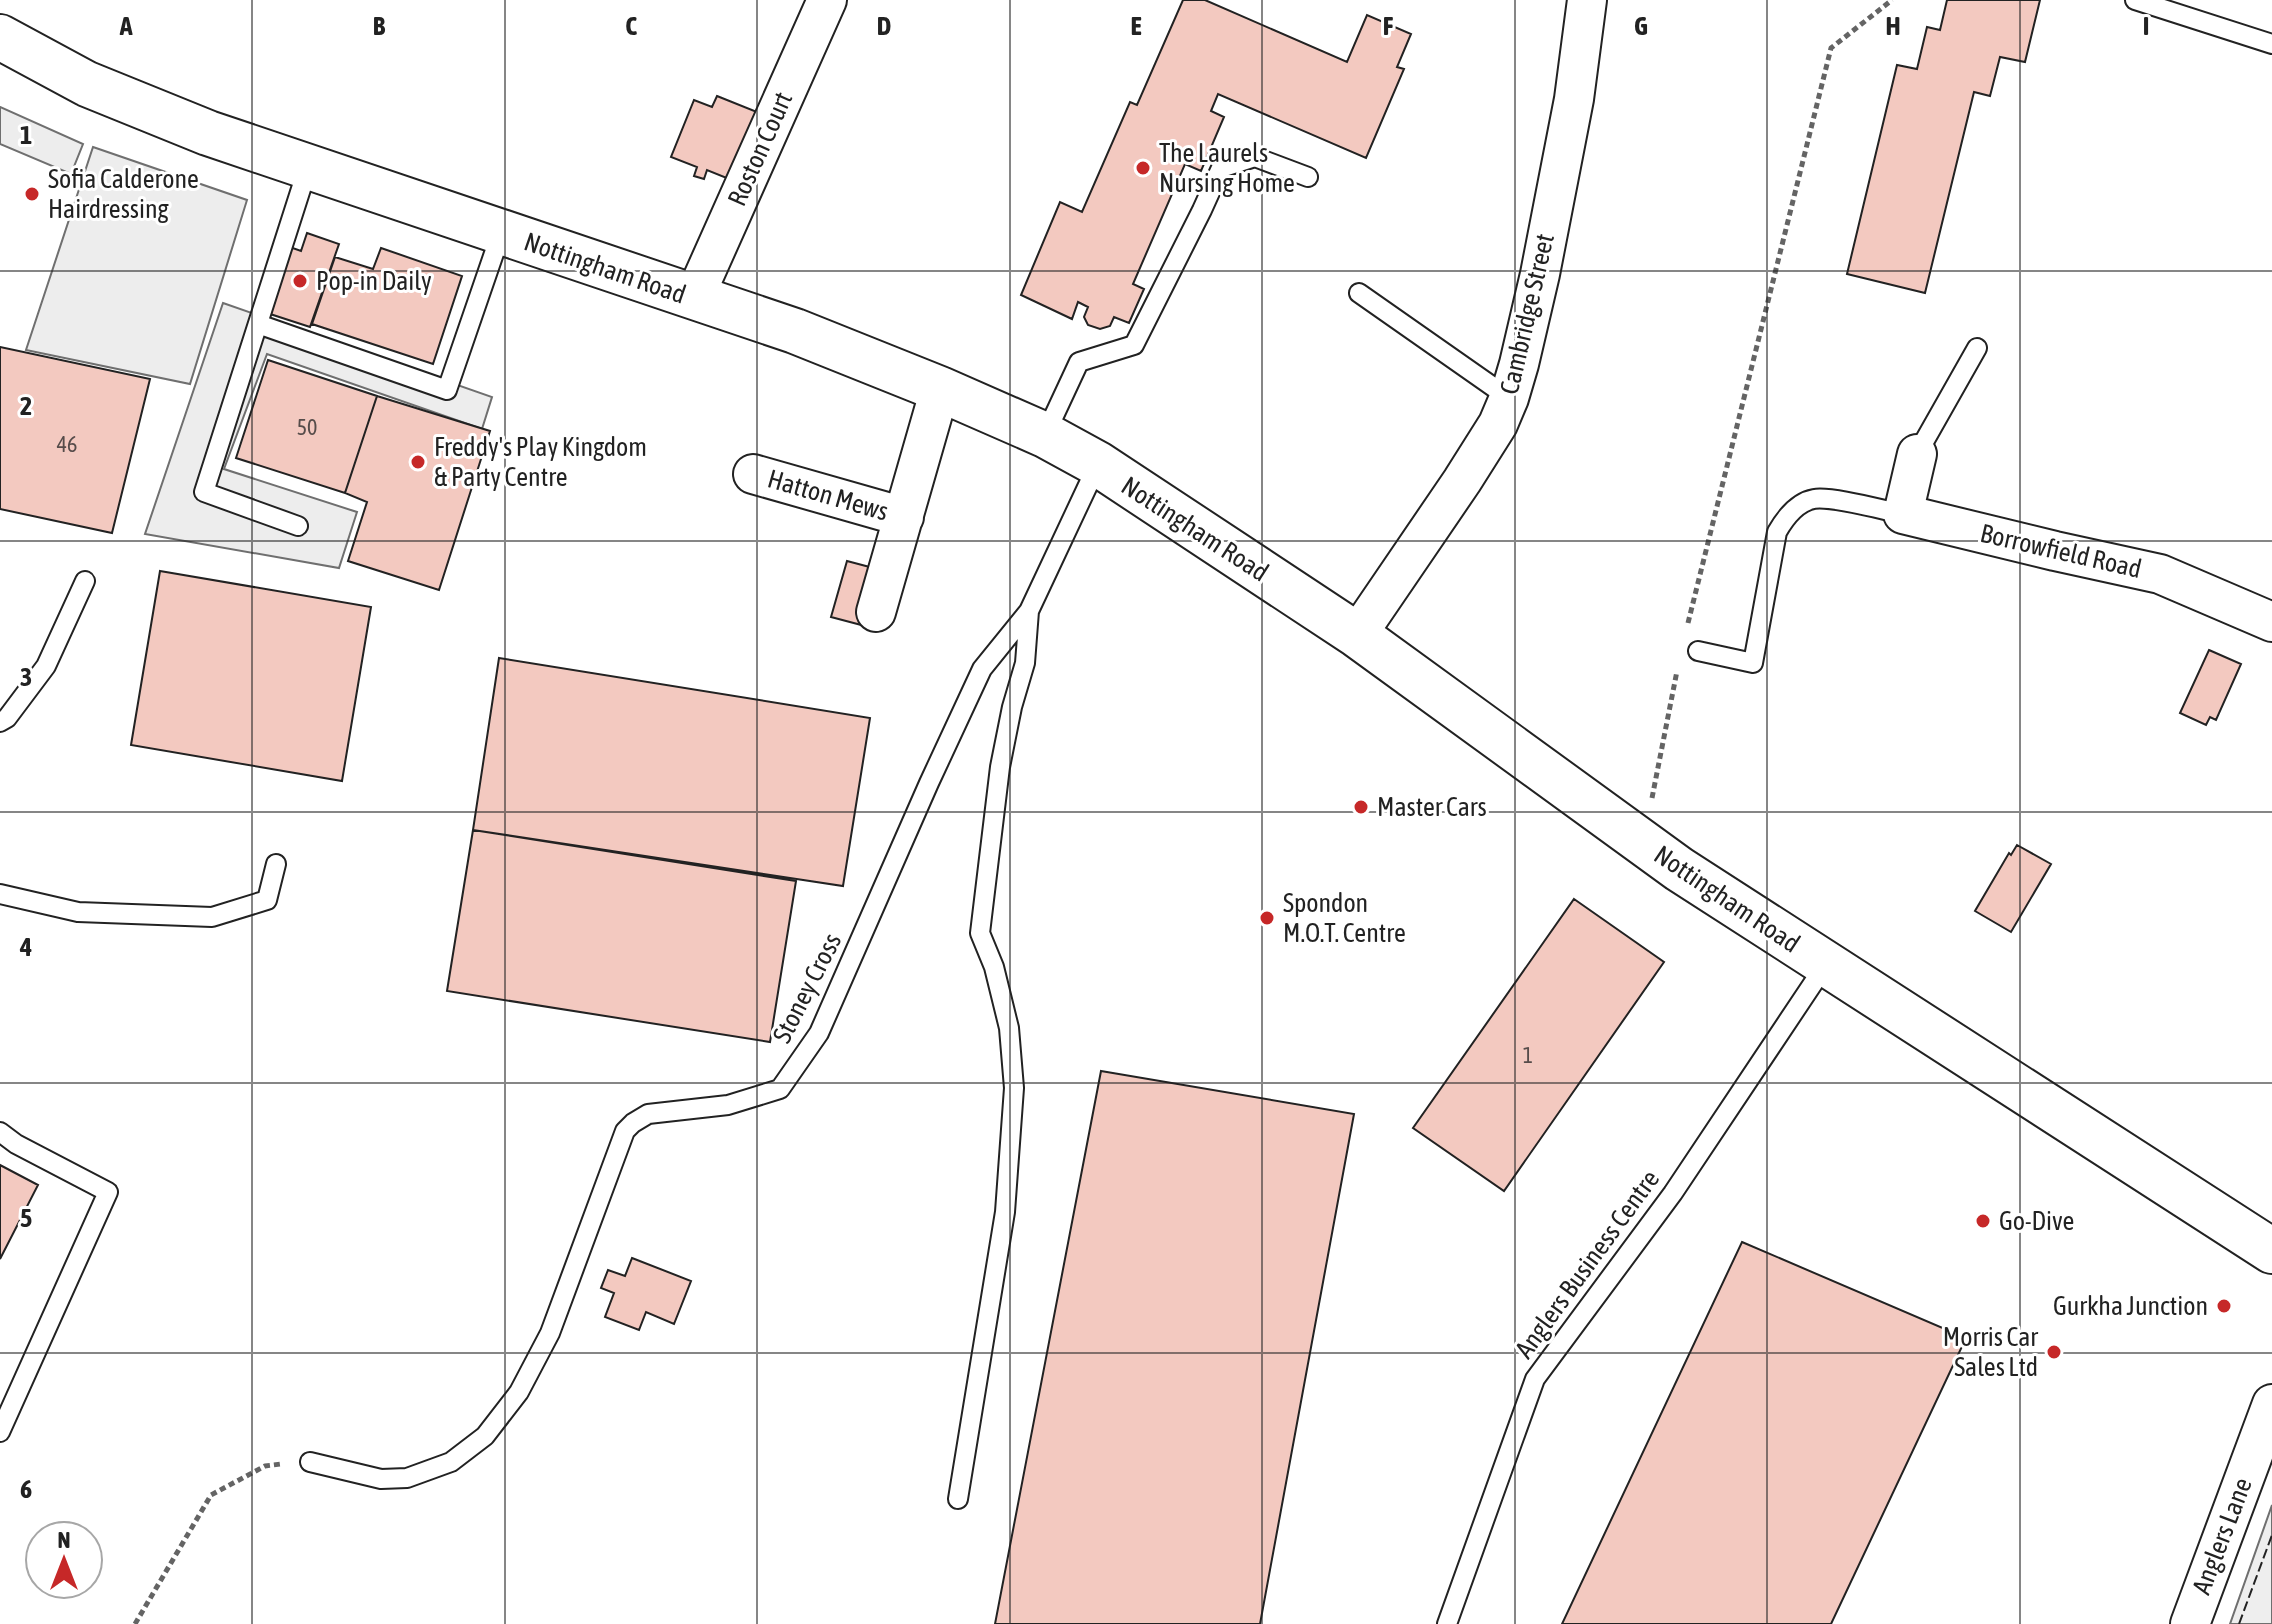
<svg xmlns="http://www.w3.org/2000/svg" width="2272" height="1624" font-family="'Asap Condensed',sans-serif">
<style>
.green{fill:#eee;stroke:#6f6f6f;stroke-width:2}
.parking{fill:#ededed;stroke:#6f6f6f;stroke-width:2}
.building{fill:#f3c9c0;stroke:#222;stroke-width:2}
.lines{fill:none;stroke-linecap:round;stroke-linejoin:round}
.lane-casing{stroke:#222;stroke-width:22}
.street-casing{stroke:#222;stroke-width:42}
.primary-casing{stroke:#222;stroke-width:48}
.path{stroke:#646464;stroke-width:5;stroke-dasharray:6 4;stroke-linecap:butt}
.lane{stroke:#fff;stroke-width:18}
.street{stroke:#fff;stroke-width:38}
.primary{stroke:#fff;stroke-width:44}
.fence{stroke:#222;stroke-width:2;stroke-dasharray:10 4;stroke-linecap:butt}
.grid{fill:none;stroke:#222;stroke-width:2;stroke-opacity:0.55}
.poi-dot{fill:#c62828;stroke:#fff;stroke-width:3}
.labels{text-anchor:middle;dominant-baseline:central;stroke-width:6;stroke-linejoin:round;paint-order:stroke}
.number-label{font-size:22px;fill:#564c4a}
.street-label{font-size:26px;fill:#222;stroke:#fff}
.poi-label{font-size:26px;fill:#222;stroke:#fff;text-anchor:start}
.grid-label{font-size:26px;text-anchor:middle;font-weight:bold;fill:#222;stroke:#fff;stroke-width:6;stroke-linejoin:round;paint-order:stroke}
</style>
<rect width="100%" height="100%" fill="#fff"/>
<path class="green" d="M2272,1505V1624H2230Z"/>
<path class="parking" d="M0,107L83,144L71,174L0,144Z
M93,147L247,200L190,384L26,350Z
M223,303L492,397L482,429L267,354L224,469L357,512L339,568L145,534Z"/>
<path class="building" d="M1183,0H1205L1347,62L1367,15L1411,34L1397,67L1404,69L1366,158L1218,94L1211,111L1224,117L1201,171L1185,164L1133,284L1144,289L1129,323L1114,317L1110,326L1100,329L1088,325L1084,317L1088,307L1078,302L1072,319L1021,295L1060,202L1082,212L1130,102L1137,105Z
M1947,0H2040L2025,62L2000,57L1990,96L1974,92L1925,293L1847,274L1897,65L1917,69L1927,27L1940,30Z
M717,96L762,114L734,181L707,170L704,179L694,176L697,167L671,157L694,100L712,107Z
M307,233L339,244L310,327L264,312L287,246L301,251Z
M381,248L462,276L433,364L312,324L335,257L373,269Z
M0,347L150,379L112,533L0,509Z
M268,360L377,396L345,493L236,458Z
M377,396L490,431L439,590L348,561L367,502L345,493Z
M847,561L881,570L865,626L831,617Z
M160,571L371,607L342,781L131,745Z
M2209,650L2241,664L2216,720L2210,717L2206,725L2180,713Z
M499,658L870,718L843,886L473,830Z
M473,830L796,881L770,1042L447,991Z
M2017,845L2051,864L2011,932L1975,911L2009,853L2011,855Z
M1574,899L1664,962L1504,1191L1413,1128Z
M1101,1071L1354,1114L1260,1624H995Z
M0,1165L38,1185L0,1259Z
M1742,1242L1966,1338L1831,1624H1562Z
M632,1258L691,1281L674,1324L646,1312L639,1330L605,1317L614,1293L601,1288L608,1270L625,1276Z"/>
<g class="lines">
<defs>
<path id="lane" d="M2135,0L2272,44
M1359,293L1509,398
M258,324L447,390L501,233
M1045,435L1079,362L1134,345L1202,210L1221,168L1255,157L1308,177
M1917,454L1977,348
M298,526L204,492L308,167
M1698,651L1753,663L1777,532C1785,518 1797,502 1814,499C1832,496 1883,510 1903,514
M0,722L7,718L46,666L85,581
M0,894L78,912L212,917L267,900L276,864
M0,1132L16,1144L108,1192L0,1432
M310,1462L381,1479L407,1478L451,1462L485,1436L519,1392L550,1333L625,1131L633,1123L648,1114L728,1105L780,1089L819,1033L929,783L982,669L1029,611L1098,464
M958,1499L1005,1212L1014,1088L1009,1028L994,967L980,933L1000,767L1012,707L1025,663L1029,611
M1447,1624L1535,1379L1673,1193L1826,964"/>
<path id="street" d="M694,298L827,0
M1917,454L1903,514L2055,551L2160,574L2272,622
M753,474L904,517
M876,612L940,389
M1357,635L1462,481L1498,424L1509,398L1519,364L1540,274L1574,99L1587,0
M2190,1624L2272,1404"/>
<path id="primary" d="M0,37L87,84L208,133L795,331L940,389L1045,435L1098,464L1357,635L1679,869L2272,1251"/>
</defs>
<use href="#lane" class="lane-casing"/>
<use href="#street" class="street-casing"/>
<use href="#primary" class="primary-casing"/>
<path class="path" d="M1688,623L1831,48L1892,0
M1652,798L1677,671
M135,1624L211,1495L265,1466L281,1464"/>
<use href="#lane" class="lane"/>
<use href="#street" class="street"/>
<use href="#primary" class="primary"/>
<path class="fence" d="M2239,1624L2272,1535"/>
</g>
<path class="grid" d="M252,0V1624M505,0V1624M757,0V1624M1010,0V1624M1262,0V1624M1515,0V1624M1767,0V1624M2020,0V1624M0,271H2272M0,541H2272M0,812H2272M0,1083H2272M0,1353H2272"/>
<g class="poi-dot">
<circle cx="1143" cy="168" r="8"/>
<circle cx="32" cy="194" r="8"/>
<circle cx="300" cy="281" r="8"/>
<circle cx="418" cy="462" r="8"/>
<circle cx="1361" cy="807" r="8"/>
<circle cx="1267" cy="918" r="8"/>
<circle cx="1983" cy="1221" r="8"/>
<circle cx="2224" cy="1306" r="8"/>
<circle cx="2054" cy="1352" r="8"/>
</g>
<g class="labels">
<g class="number-label">
<text x="307" y="427">50</text>
<text x="67" y="444">46</text>
<text x="1528" y="1055">1</text>
</g>
<g class="street-label">
<text transform="translate(760 149) rotate(-66)">Roston Court</text>
<text transform="translate(605 268) rotate(19)">Nottingham Road</text>
<text transform="translate(1527 314) rotate(-77)">Cambridge Street</text>
<text transform="translate(828 495) rotate(16)">Hatton Mews</text>
<text transform="translate(1195 529) rotate(33)">Nottingham Road</text>
<text transform="translate(2061 551) rotate(13)">Borrowfield Road</text>
<text transform="translate(1727 899) rotate(34)">Nottingham Road</text>
<text transform="translate(807 988) rotate(-63)">Stoney Cross</text>
<text transform="translate(1587 1264) rotate(-54)">Anglers Business Centre</text>
<text transform="translate(2222 1536) rotate(-69)">Anglers Lane</text>
</g>
<g class="poi-label">
<text x="1159" y="153">The Laurels<tspan x="1159" dy="30">Nursing Home</tspan></text>
<text x="48" y="179">Sofia Calderone<tspan x="48" dy="30">Hairdressing</tspan></text>
<text x="316" y="281">Pop-in Daily</text>
<text x="434" y="447">Freddy's Play Kingdom<tspan x="434" dy="30">&amp; Party Centre</tspan></text>
<text x="1377" y="807">Master Cars</text>
<text x="1283" y="903">Spondon<tspan x="1283" dy="30">M.O.T. Centre</tspan></text>
<text x="1999" y="1221">Go-Dive</text>
<text x="2208" y="1306" text-anchor="end">Gurkha Junction</text>
<text x="2038" y="1337" text-anchor="end">Morris Car<tspan x="2038" dy="30">Sales Ltd</tspan></text>
</g>
</g>
<g class="grid-label">
<text x="126" y="35">A</text>
<text x="379" y="35">B</text>
<text x="631" y="35">C</text>
<text x="884" y="35">D</text>
<text x="1136" y="35">E</text>
<text x="1388" y="35">F</text>
<text x="1641" y="35">G</text>
<text x="1893" y="35">H</text>
<text x="2146" y="35">I</text>
<text x="26" y="144">1</text>
<text x="26" y="415">2</text>
<text x="26" y="686">3</text>
<text x="26" y="956">4</text>
<text x="26" y="1227">5</text>
<text x="26" y="1498">6</text>
</g>
<g transform="translate(64 1560)"><circle r="38" fill="#ffffff" stroke="#a7a7a7" stroke-width="2"/>
<path d="M0-6L14 30L0 20L-14 30Z" fill="#c62828"/>
<text y="-12" font-size="22" font-weight="bold" text-anchor="middle" fill="#222222">N</text>
</g>
</svg>
